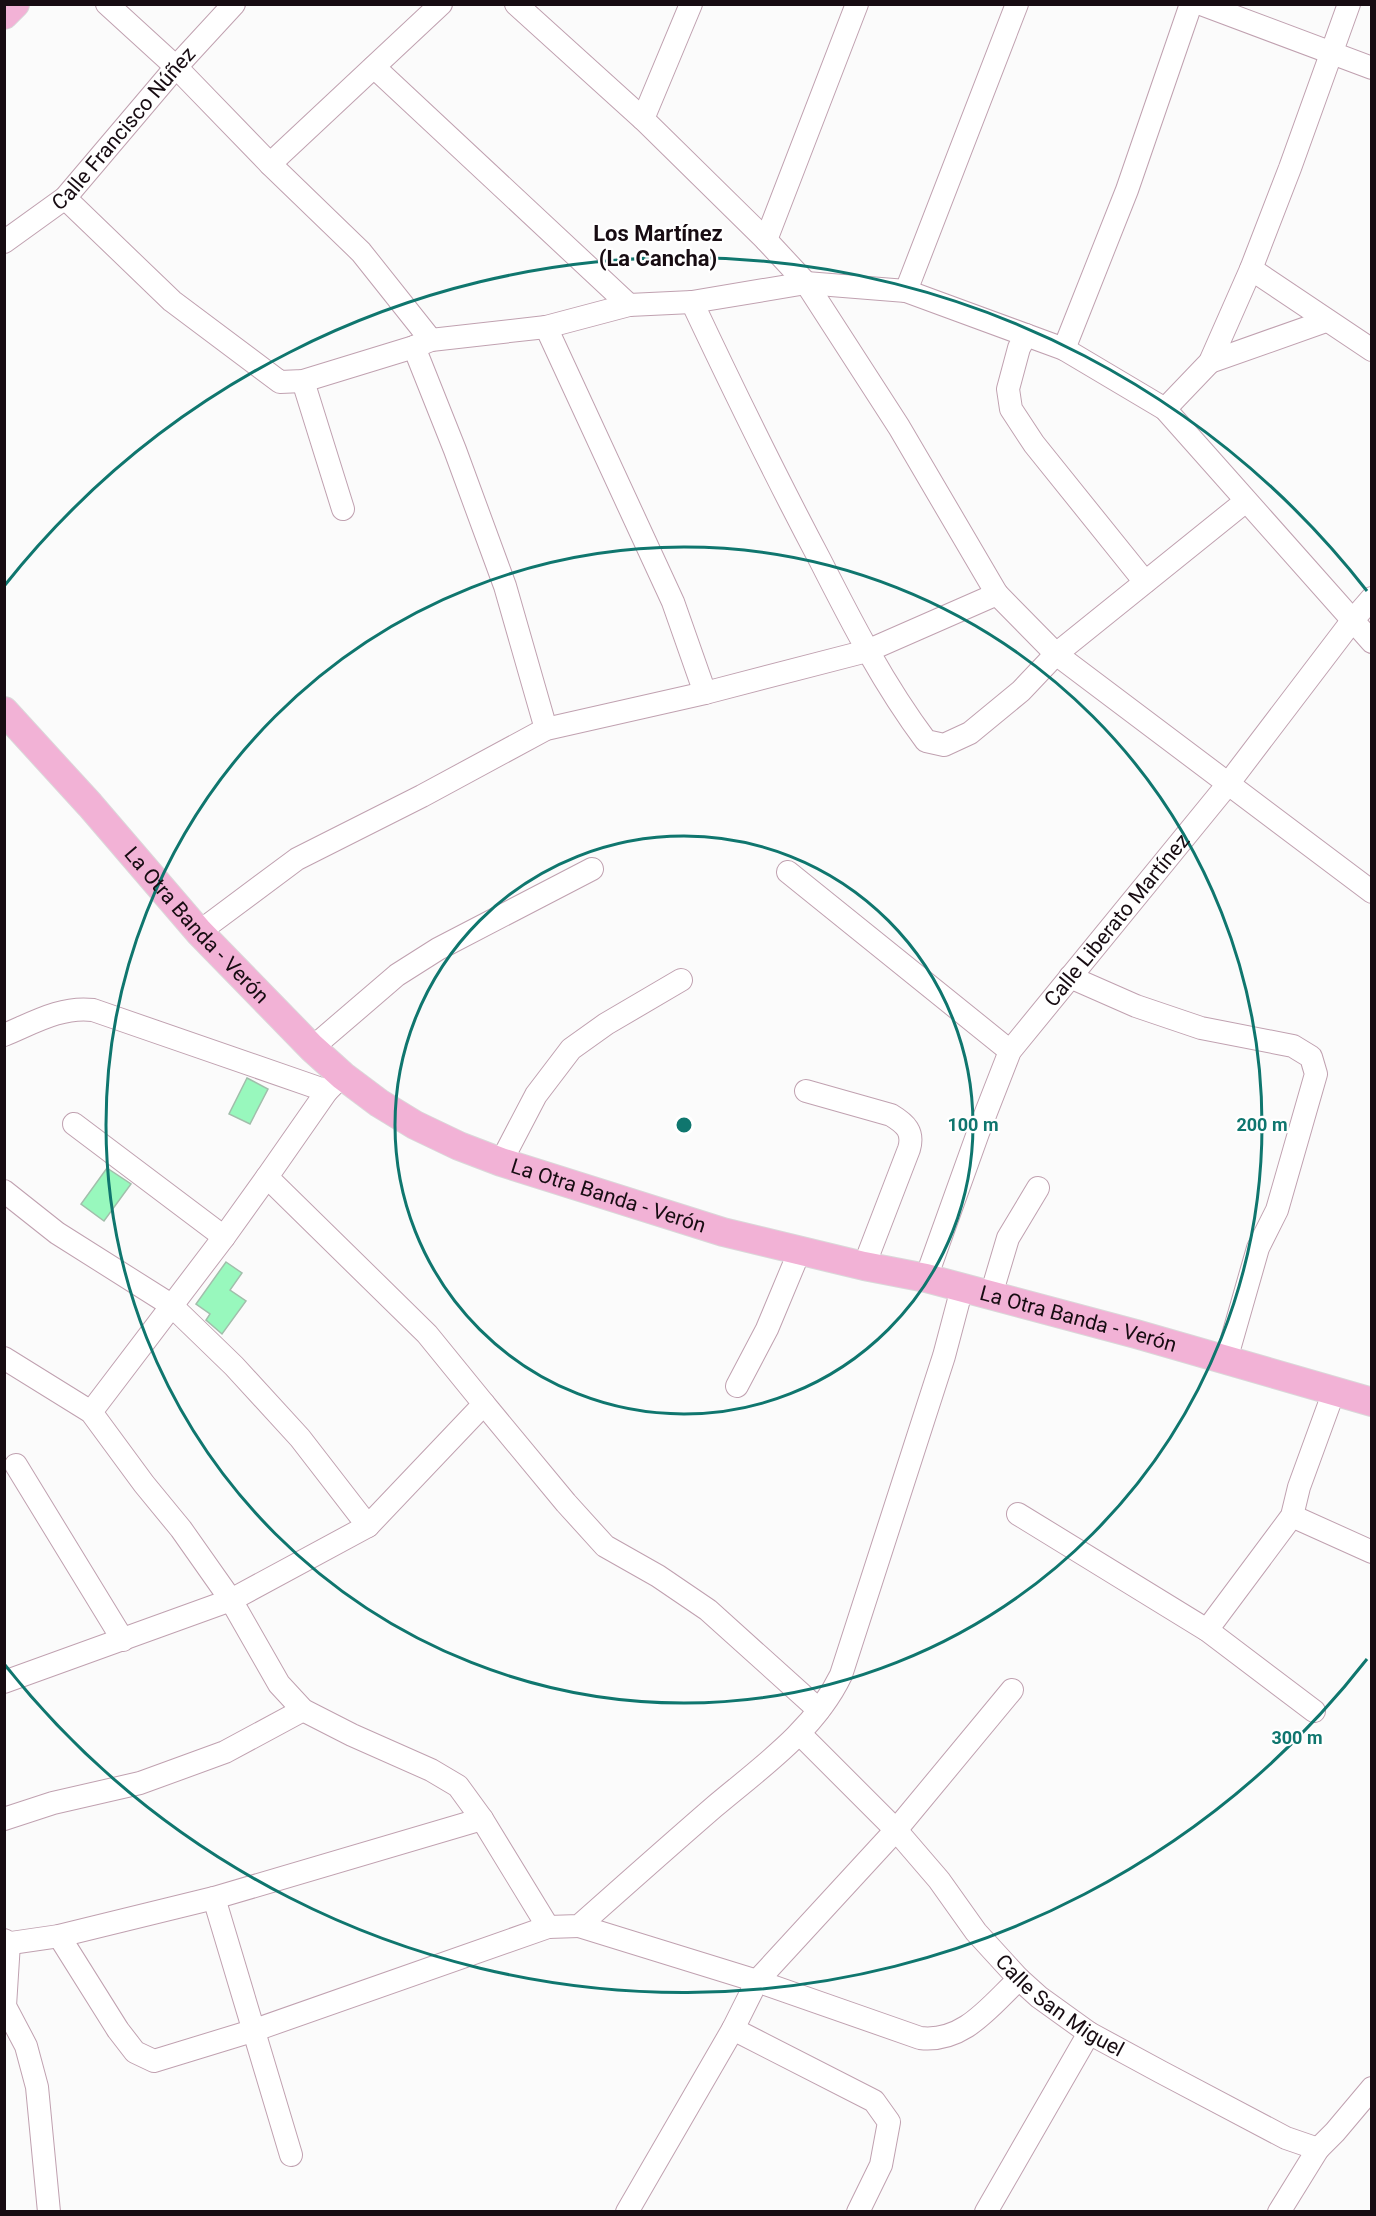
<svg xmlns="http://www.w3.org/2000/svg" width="1376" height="2216" font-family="Roboto,sans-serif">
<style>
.building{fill:#98f8bd;stroke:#a1beab;stroke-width:1.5}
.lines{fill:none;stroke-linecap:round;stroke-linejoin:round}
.minor-casing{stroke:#c0a1b0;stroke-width:24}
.major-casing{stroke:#dad8d9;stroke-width:30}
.minor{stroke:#fff;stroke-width:22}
.major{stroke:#f2b2d6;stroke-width:28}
.ring{fill:none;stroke:#0f766e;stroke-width:3}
.labels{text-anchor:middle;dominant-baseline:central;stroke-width:4.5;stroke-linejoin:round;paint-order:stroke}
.street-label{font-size:21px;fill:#170c12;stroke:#fff}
.neighbourhood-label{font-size:22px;font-weight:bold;fill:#170c12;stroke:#fff}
.centre{fill:#0f766e;stroke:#fff;stroke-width:3}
.ring-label{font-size:18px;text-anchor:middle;font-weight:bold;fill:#0f766e;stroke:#fff;stroke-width:4.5;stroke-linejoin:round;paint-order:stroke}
</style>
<rect width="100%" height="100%" fill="#fbfbfb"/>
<path class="building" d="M247,1078L268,1089L250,1124L229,1114Z
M107,1168L131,1184L104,1221L81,1204Z
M226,1262L242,1273L230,1290L246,1301L222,1334L206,1320L210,1314L196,1304Z"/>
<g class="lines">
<defs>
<g id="minor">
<path d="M107,4L176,67L270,164L361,252L431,340"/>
<path d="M516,4L643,119L766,240L806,283L899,427L997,594"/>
<path d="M1201,4L1372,68"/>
<path d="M374,67L629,305"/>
<path d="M643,119L691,4"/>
<path d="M270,164L441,4"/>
<path d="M65,198L172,301L280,382L303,381L414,347L431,340L546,327L629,305L692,302L806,283L906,291L1064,349L1165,409L1372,642"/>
<path d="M766,240L857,4"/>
<path id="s1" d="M4,242L65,198L176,67L234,4"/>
<path d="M1251,269L1372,350"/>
<path d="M906,291L1017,4"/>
<path d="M692,302C733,389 775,475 820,560C852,623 884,685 926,741L944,745L970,733L1021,691L1056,654L1246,501"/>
<path d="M546,327L673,602L705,693"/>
<path d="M1026,335L1019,348L1008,389L1011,409L1034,444L1145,582"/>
<path d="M414,347L455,450L505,586L546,729"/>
<path d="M1064,349L1127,190L1191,4"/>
<path d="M1210,362L1326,321"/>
<path d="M303,381L343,509"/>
<path d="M1165,409L1210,362L1251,269L1290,168L1349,4"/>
<path d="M788,872L1010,1051"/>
<path d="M199,932L297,859L422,796L546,729L705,693L867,651L997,594L1056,654L1372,892"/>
<path d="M1070,977L1136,1006L1201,1028L1293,1046L1311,1057L1316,1074L1277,1210L1258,1248L1226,1360"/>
<path d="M4,1035C33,1023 61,1006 93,1010L327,1091L337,1081"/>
<path d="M312,1048L397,975L438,949L592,869"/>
<path d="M806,1091L891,1115C906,1124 914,1132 909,1149L864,1266"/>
<path d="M74,1124L224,1237"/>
<path d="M501,1162L536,1095L571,1049L606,1024L681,980"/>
<path d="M4,1191L57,1233L171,1305L234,1366L300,1438L368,1526"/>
<path id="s2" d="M926,1278L978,1133L1010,1051L1228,784L1352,621L1372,598"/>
<path d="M991,1295L1008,1238L1038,1188"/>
<path d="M4,1358L91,1412L144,1484L181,1529L231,1600L279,1684L303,1710L352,1735L431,1770L458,1786L482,1819L548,1927"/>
<path d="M737,1386L767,1329L800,1250"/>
<path d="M484,1404L566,1503L605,1546L658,1576L708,1610L819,1710"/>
<path d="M91,1412L224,1237L267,1177"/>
<path d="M16,1465L123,1640"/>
<path d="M1018,1514L1207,1630L1314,1711"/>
<path d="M1292,1516L1372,1552"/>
<path d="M1207,1630L1292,1516L1299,1487L1334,1391"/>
<path d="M4,1682L231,1600L368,1526L484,1404L427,1334L267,1177L327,1091"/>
<path id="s3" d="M800,1734L896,1830L939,1880L976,1932L1019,1979L1039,1997L1089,2033L1161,2072L1286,2138L1318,2149"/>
<path d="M4,1819L53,1803L140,1783L225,1752L303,1710"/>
<path d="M214,1898L291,2155"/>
<path d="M579,1926L757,1981L920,2038C964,2043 990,2006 1019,1979"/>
<path d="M59,1936L118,2030L135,2052L154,2061L252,2031L548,1927L579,1926C624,1886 669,1846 714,1807C760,1768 814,1731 841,1675L944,1356L962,1288"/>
<path d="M4,1940L9,1943L5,2006L26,2046L37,2087L49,2212"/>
<path d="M4,1944L59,1936L214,1898L482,1819"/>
<path d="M733,2029L874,2101L889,2122L881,2165L858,2212"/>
<path d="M627,2212L733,2029L757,1981L896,1830L1012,1690"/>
<path d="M986,2212L1089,2033"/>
<path d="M1279,2212L1318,2149L1335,2132L1372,2088"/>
</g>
<g id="major">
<path d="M4,15L15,4"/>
<path id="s4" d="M4,711L90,805L199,932L312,1048L343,1076L379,1103L415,1125L459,1146L501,1162L723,1232L864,1266L926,1278L1136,1334L1372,1402"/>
</g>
</defs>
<use href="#minor" class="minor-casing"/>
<use href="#major" class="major-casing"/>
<use href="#minor" class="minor"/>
<use href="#major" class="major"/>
</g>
<g class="ring">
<circle cx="684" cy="1125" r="289"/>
<circle cx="684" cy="1125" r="578"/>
<path d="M1367 1659A867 867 0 0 1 5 1665M5 585A867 867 0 0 1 1367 591"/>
</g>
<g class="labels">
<g class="street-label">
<text stroke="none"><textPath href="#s1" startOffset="166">Calle Francisco Núñez</textPath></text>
<text stroke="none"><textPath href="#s2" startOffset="411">Calle Liberato Martínez</textPath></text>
<text stroke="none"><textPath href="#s4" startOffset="288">La Otra Banda - Verón</textPath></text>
<text stroke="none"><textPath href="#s4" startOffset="792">La Otra Banda - Verón</textPath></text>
<text stroke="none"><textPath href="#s4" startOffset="1278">La Otra Banda - Verón</textPath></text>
<text stroke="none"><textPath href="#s3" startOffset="378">Calle San Miguel</textPath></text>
</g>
<g class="neighbourhood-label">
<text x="658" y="233">Los Martínez<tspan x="658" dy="25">(La Cancha)</tspan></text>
</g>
</g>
<circle cx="684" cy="1125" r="9" class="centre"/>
<g class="ring-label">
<text x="973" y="1131">100 m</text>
<text x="1262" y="1131">200 m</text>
<text x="1297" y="1744">300 m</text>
</g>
<rect width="1376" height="2216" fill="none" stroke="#170c12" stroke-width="12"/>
</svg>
